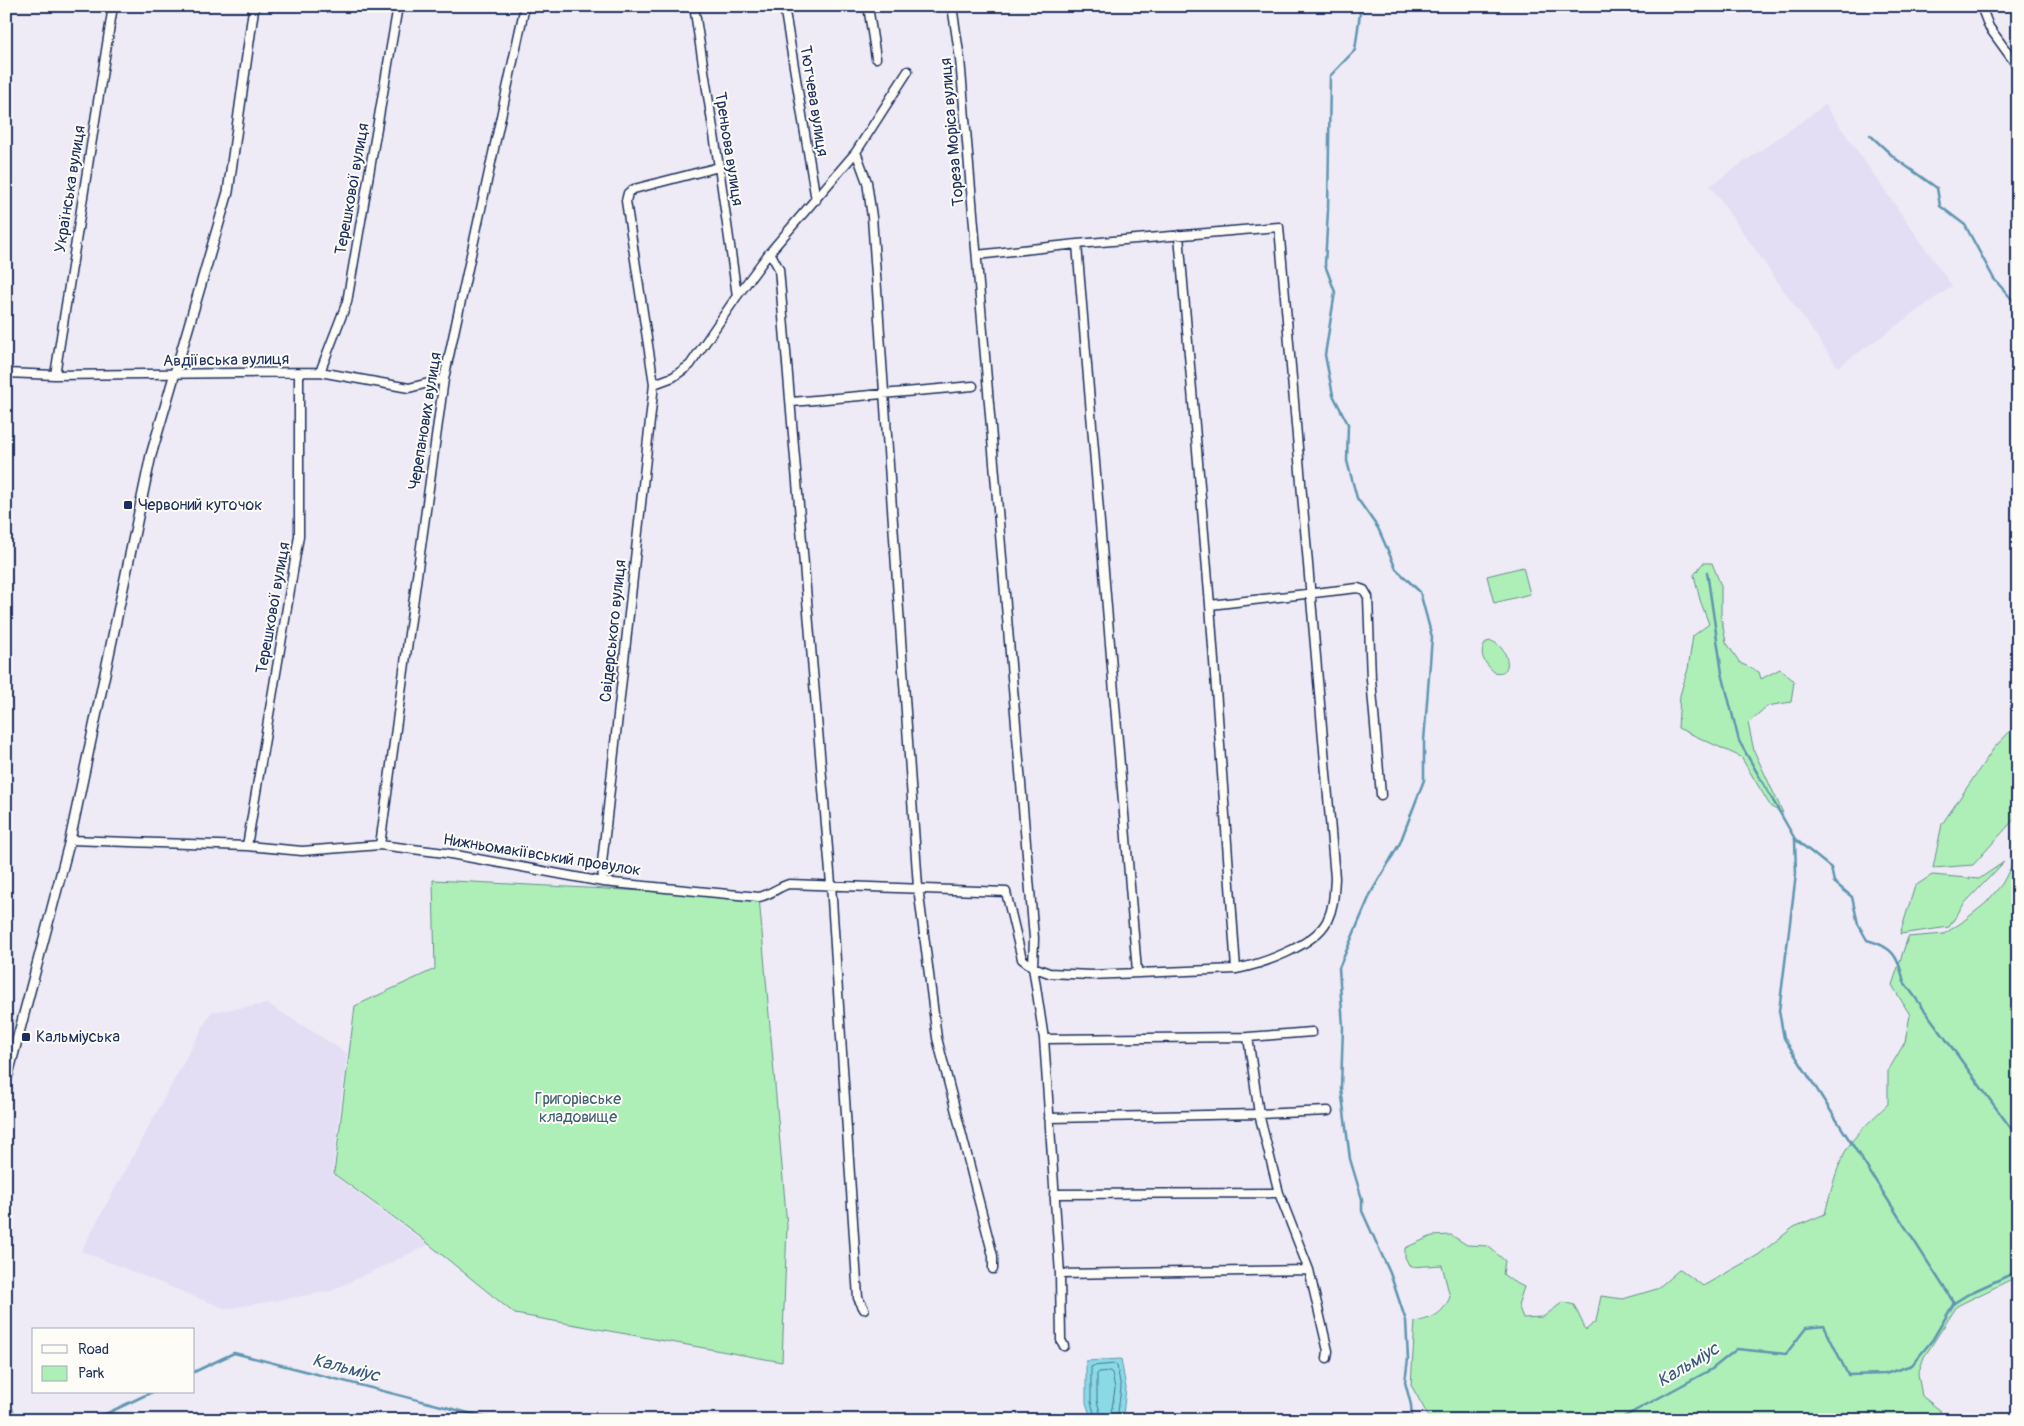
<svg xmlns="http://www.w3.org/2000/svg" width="2024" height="1426" font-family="Pangolin,sans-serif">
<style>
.built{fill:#e4def5}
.green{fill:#aeefb8;stroke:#648f8b}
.water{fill:#8adae6;stroke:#5e96b0}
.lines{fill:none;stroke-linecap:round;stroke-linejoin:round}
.shore{stroke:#477394;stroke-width:1}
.stream{stroke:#5e96b0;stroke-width:2.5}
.minor-casing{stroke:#1b2f5e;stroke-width:11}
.tertiary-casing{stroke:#1b2f5e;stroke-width:12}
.minor{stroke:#fdfcf7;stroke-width:8}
.tertiary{stroke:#fdfcf7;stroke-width:9}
.poi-dot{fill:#1b2f5e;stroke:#fdfcf7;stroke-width:2}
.labels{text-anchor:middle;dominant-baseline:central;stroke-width:4;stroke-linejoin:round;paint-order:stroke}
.street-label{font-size:16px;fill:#1b2f5e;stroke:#fdfcf7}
.poi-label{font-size:16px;fill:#1b2f5e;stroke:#fdfcf7;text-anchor:start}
.park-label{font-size:16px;fill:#405f74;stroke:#fdfcf7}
.water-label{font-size:18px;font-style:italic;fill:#375a80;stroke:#fdfcf7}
</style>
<rect width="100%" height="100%" fill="#eeeaf6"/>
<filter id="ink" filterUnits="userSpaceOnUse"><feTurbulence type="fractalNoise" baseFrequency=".02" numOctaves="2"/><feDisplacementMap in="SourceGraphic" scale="10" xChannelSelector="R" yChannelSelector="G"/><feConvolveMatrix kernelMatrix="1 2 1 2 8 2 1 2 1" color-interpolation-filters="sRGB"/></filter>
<g filter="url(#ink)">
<path class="built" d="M1825,105L1952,286L1838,367L1710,186Z
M268,1004L347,1053L332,1174L428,1245L331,1291L226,1309L81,1251L211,1012Z"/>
<path class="green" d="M1703,563H1712L1721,586V617L1726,642L1740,663L1759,672L1761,679L1780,669L1794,681L1791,702L1767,706L1748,723L1754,751L1783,813L1771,807L1741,757L1678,728L1680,695L1688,669L1693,636L1709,624L1700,600L1694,575Z
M1523,567L1530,594L1494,603L1487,576Z
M1491,641C1508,646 1516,677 1494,672C1484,662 1478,655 1486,642Z
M2018,723V815L1973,865L1933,868L1942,824L1994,748Z
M2018,854V1276L1957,1306L1924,1357L1918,1374L1922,1396L1941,1411L1929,1420L1430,1419L1411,1385L1415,1322C1433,1318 1442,1315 1450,1297L1442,1265L1410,1267L1405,1257V1248L1432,1236L1451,1235L1467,1245L1488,1246L1505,1261L1503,1274L1512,1281L1524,1287L1518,1305L1523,1318L1543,1317L1563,1302L1574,1305L1586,1330L1596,1321L1601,1296L1623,1299L1657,1289L1680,1269L1703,1286L1758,1255L1794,1227L1825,1214C1830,1194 1835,1173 1844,1154C1854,1134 1873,1119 1888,1104V1071L1905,1042L1910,1015L1892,985L1908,937L1944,934L1961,923L1986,903L2002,884Z
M2004,862L1964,904L1949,927L1900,934L1915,886L1932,875L1979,879Z
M433,880L759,897L787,1226L782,1362L515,1314L414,1232L334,1174L355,1006L435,969Z"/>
<path class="water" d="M1121,1359L1126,1388L1123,1415L1117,1420H1092L1086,1403V1361Z"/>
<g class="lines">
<path class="shore" d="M1096,1420L1091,1402V1367L1093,1366L1115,1364L1117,1366L1121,1388L1118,1412L1114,1420
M1102,1420L1097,1401V1374L1099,1372L1110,1371L1112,1373L1115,1389L1112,1408L1108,1420"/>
<path class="stream" d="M1361,6L1355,50L1330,76L1328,210L1325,265L1335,292L1325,355L1333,395L1348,424L1347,461L1357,498L1378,528L1396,569L1420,592L1432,637L1424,741V780L1400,843L1371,893L1339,968L1343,1027L1341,1088L1350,1159L1362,1199V1211L1390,1273L1406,1321L1408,1359L1405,1382L1411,1405L1412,1420
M1870,135L1896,159L1937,188L1940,206L1965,225L1994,279L2018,306
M1707,572L1722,673L1739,741L1795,839L1796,874L1779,1011L1784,1038L1954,1303
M1795,839L1831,868L1834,882L1852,897L1858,924L1867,940C1893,947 1898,956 1904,982L2018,1138
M194,1372L234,1353L496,1420
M93,1420L152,1392
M1618,1420L1712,1369L1737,1349L1786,1354L1806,1328L1824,1326L1848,1375L1885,1374L1912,1365L1933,1339L1954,1303L1970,1293L2018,1271"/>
<defs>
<path id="minor" d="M694,6L719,167L737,296
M784,6L816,200
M868,6L876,58
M952,6L960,59L1034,938L1033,967L1044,1039L1060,1274L1061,1340L1064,1346
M1981,6L1989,27L2018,67
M856,152L867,182L872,217L918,887L937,1038L993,1256V1269
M1179,235L1210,605L1236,969
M1077,244L1137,971
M770,252L779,269L831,884L858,1298L864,1309
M320,372L347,302L398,6
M6,373L55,375L320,372L409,388L444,379
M55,375L113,6
M654,384L673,377L690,365L737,296L770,252L856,152L908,71
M792,402L973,386
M1210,605L1358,588L1364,590L1368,597L1371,679L1381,795
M70,840L247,846L302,851L380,845L445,853L603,882L759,897C770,895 778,887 789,884L1006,892L1022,959L1033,967L1049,973L1090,975L1236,969C1262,964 1314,946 1327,921C1334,907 1334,893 1335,878L1279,227L1077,244L977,255
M380,845L444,379L525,6
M247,846L299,536V373
M603,882L602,863L654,384L626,201L628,193L634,189L719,167
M1248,1037L1259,1114L1279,1193L1309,1270L1328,1351L1327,1358
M1044,1039L1248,1037L1312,1032
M1049,1118L1259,1114L1328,1111
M1054,1194L1279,1193
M1060,1274L1309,1270"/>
<path id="tertiary" d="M6,1082L70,840L151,455L228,192L254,6
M6,1407L11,1420"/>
</defs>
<use href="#minor" class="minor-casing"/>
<use href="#tertiary" class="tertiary-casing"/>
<use href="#minor" class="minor"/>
<use href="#tertiary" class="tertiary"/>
</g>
</g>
<g class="poi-dot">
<rect x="123" y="500" width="10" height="10" rx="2.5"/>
<rect x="21" y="1032" width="10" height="10" rx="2.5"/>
</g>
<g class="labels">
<g class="street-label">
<text transform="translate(814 101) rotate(81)">Тютчева вулиця</text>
<text transform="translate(952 132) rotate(-95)">Тореза Моріса вулиця</text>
<text transform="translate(729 149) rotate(81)">Треньова вулиця</text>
<text transform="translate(70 189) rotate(-81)">Українська вулиця</text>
<text transform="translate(352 189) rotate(-80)">Терешкової вулиця</text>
<text transform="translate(226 360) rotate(-1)">Авдіївська вулиця</text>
<text transform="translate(425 421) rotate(-81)">Черепанових вулиця</text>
<text transform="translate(273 608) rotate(-80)">Терешкової вулиця</text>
<text transform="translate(613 631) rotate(-84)">Свiдерського вулиця</text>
<text transform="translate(542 855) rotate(9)">Нижньомакіївський провулок</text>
</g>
<g class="poi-label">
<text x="138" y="505">Червоний куточок</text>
<text x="36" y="1037">Кальміуська</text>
</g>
<g class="park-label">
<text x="578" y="1099">Григорівське<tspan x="578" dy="18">кладовище</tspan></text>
</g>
<g class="water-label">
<text transform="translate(1688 1365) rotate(-31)">Кальміус</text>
<text transform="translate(346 1368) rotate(14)">Кальміус</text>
</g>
</g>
<rect width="2024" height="1426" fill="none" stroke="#fdfcf7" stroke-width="25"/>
<rect x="12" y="12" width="1999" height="1401" fill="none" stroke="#1b2f5e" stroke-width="2" filter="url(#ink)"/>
<rect x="32" y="1328" width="162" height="65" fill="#fdfcf7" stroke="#a3aaba"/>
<rect x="42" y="1345" width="25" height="8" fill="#fdfcf7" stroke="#a3aaba"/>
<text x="78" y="1354" font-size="15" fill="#1b2f5e">Road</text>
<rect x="42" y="1366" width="25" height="15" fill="#aeefb8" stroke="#a3aaba"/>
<text x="78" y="1378" font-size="15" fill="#1b2f5e">Park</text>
</svg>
